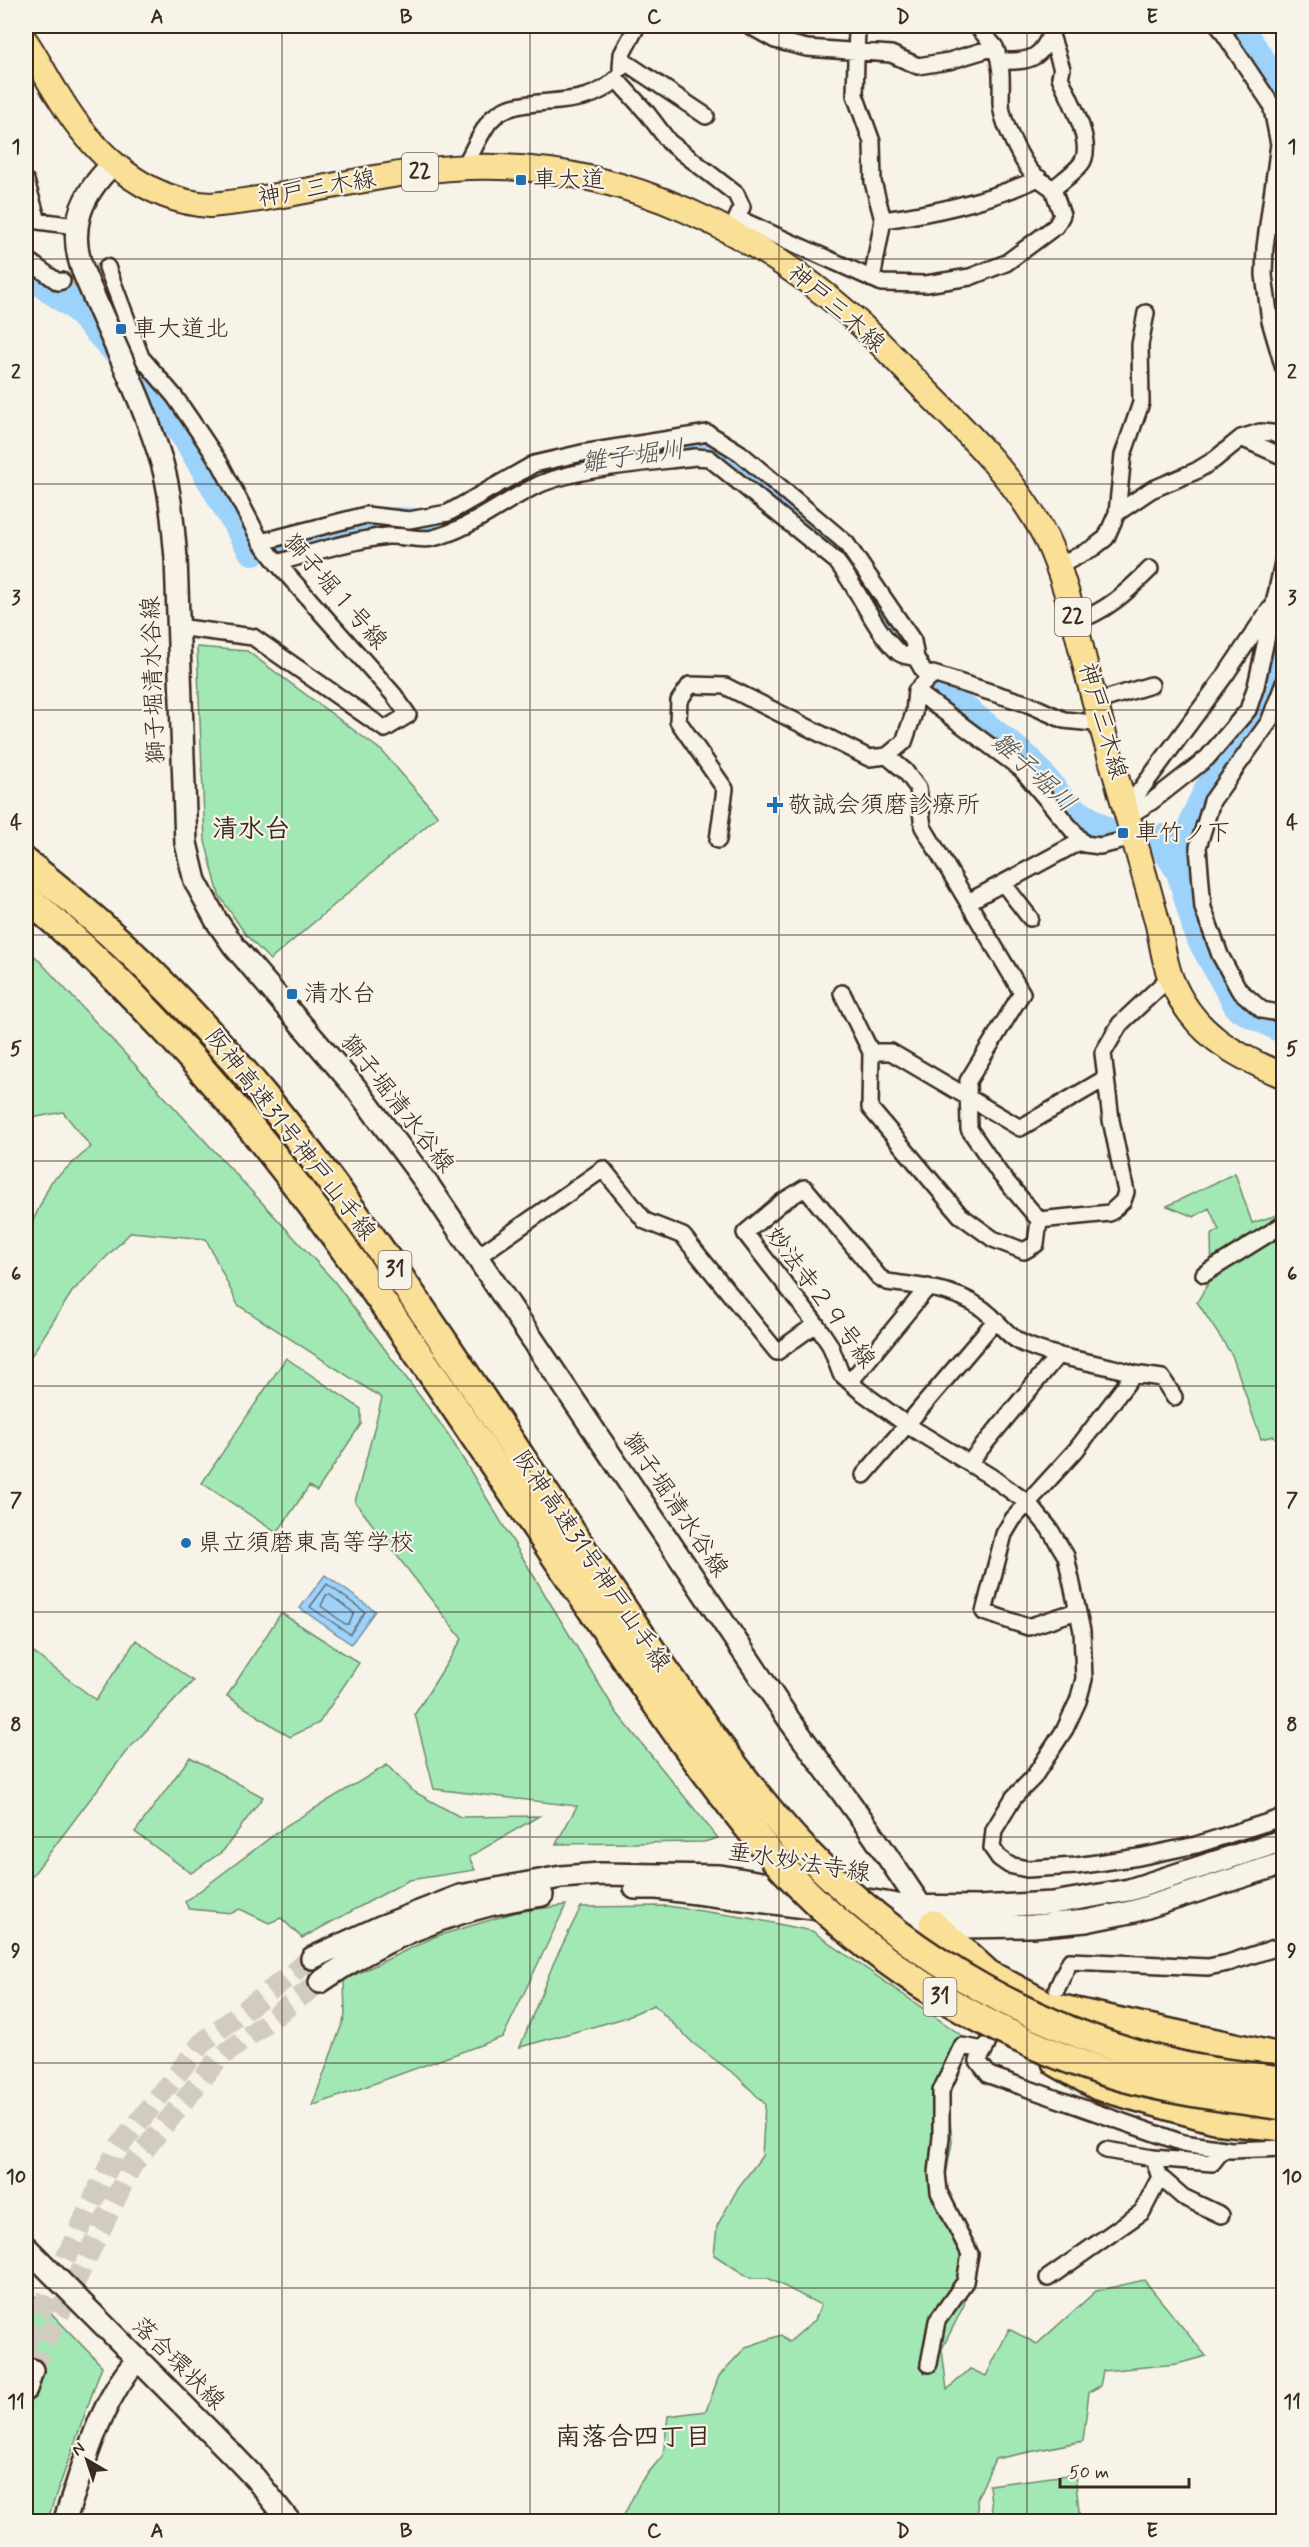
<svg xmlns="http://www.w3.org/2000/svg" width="1309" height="2547" font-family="Mynerve,'Klee One',sans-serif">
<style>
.green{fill:#a2e8b5;stroke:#6e896a;stroke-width:1.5}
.water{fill:#9dd2fb;stroke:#768fa3;stroke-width:1.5}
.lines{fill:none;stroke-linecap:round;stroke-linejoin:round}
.shore{stroke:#626d76;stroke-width:1.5}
.river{stroke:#9dd2fb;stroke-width:32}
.street-tunnel{stroke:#d1cbc0;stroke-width:15;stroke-dasharray:15 8;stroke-linecap:butt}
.secondary-tunnel{stroke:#d1cbc0;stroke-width:21;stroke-dasharray:21 10;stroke-linecap:butt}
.street-casing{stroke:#3b2a1e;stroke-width:20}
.secondary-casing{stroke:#3b2a1e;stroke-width:26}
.primary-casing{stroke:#3b2a1e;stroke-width:28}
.highway-casing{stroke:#3b2a1e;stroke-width:32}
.street{stroke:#f7f3e8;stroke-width:15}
.secondary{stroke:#f7f3e8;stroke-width:21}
.primary{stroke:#fadf96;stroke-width:24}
.highway{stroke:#fadf96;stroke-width:27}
.secondary-bridge-casing{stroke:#3b2a1e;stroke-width:26;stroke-linecap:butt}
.highway-bridge-casing{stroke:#3b2a1e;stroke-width:32;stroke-linecap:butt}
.secondary-bridge{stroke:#f7f3e8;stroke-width:21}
.highway-bridge{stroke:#fadf96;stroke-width:27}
.grid{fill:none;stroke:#3b2a1e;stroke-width:1.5;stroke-opacity:0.55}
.poi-dot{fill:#1f6fb2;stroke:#f7f3e8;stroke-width:2}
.labels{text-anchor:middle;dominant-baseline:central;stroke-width:4.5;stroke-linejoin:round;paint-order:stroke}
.shield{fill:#f7f3e8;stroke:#73665b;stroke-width:1.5}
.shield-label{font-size:22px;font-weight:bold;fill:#3b2a1e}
.poi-label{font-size:24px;fill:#3b2a1e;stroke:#f7f3e8;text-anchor:start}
.street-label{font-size:24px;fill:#3b2a1e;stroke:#f7f3e8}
.water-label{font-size:26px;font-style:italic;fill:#545455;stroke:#f7f3e8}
.neighbourhood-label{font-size:26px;font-weight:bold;fill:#3b2a1e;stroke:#f7f3e8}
.neatline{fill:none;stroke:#3b2a1e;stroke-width:2}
.grid-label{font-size:20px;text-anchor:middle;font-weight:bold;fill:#3b2a1e}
</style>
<rect width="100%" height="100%" fill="#f7f3e8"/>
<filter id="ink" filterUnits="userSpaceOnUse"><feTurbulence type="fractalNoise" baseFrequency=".0167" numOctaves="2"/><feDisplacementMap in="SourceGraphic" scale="12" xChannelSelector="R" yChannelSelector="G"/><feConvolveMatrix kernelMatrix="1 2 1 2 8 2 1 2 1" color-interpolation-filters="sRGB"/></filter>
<g filter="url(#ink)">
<path class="green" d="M197,647L247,651L382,751L438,816L270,960L246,935L219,895L205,841Z
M26,951L34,955L334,1281L448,1434L616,1712L718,1838L704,1842L556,1844L577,1806L434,1789L415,1714L462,1639L355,1502L382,1398L238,1305L206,1239L131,1232L72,1292L26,1364V1236L51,1182L91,1147L63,1112L26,1119Z
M1235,1173L1252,1223L1283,1213V1448L1274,1436L1261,1439L1232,1355L1197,1302L1212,1277L1211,1235L1219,1230L1209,1208L1194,1217L1167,1206Z
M286,1358L361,1409V1424L317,1491L309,1486L277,1533L202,1483Z
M281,1613L359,1663L319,1723L290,1737L227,1696Z
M136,1640L193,1681L125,1753L26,1884V1647L96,1700Z
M190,1757L263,1797L223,1851L191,1873L135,1832Z
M387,1765L411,1790L460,1817L539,1816L469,1857L475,1870L409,1880L302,1938L281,1918L269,1923L240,1909L232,1913L189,1909L185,1902L287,1825Z
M566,1905L503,2037L312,2106L345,2016L344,1980L434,1937L517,1912Z
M667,1906L749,1918L812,1931L961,2035L948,2067V2097L952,2142L944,2186L976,2250L964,2305L942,2349L947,2390L970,2369L986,2376L1009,2329L1037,2344L1096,2291L1144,2280L1206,2356L1177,2364L1103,2371L1100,2386L1089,2392L1083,2441L995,2459L977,2499L978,2521H621L640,2483L663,2455L668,2416L706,2411L719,2376L746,2347L781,2335L789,2342L815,2320L821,2305L768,2278H750L714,2255L717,2226L738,2188L762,2156L765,2104L737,2076L694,2044L654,2005L621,2019L520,2047L554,1962L581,1907Z
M26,2287L102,2366L47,2521H26V2414L41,2373L26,2368Z
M1075,2474L1080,2520L993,2521L989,2485Z"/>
<path class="water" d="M325,1575L375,1611L351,1644L300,1608Z"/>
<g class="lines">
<path class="shore" d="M327,1584L365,1612L350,1634L310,1607Z
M326,1595H330L354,1613L349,1624H345L321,1606Z"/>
<path class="river" d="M1236,26L1284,97
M26,270L76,305L132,365L162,402L190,440L253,549
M288,548L346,532L393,523L439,525L539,473L605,459L713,446L848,557L906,647
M1284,640L1263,715L1214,781L1197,817L1182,871L1200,934L1240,1006L1284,1028
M931,685L1028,762L1065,807L1108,835
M1162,840L1182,871"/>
<path class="street-tunnel" d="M62,281L107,267"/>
<path class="secondary-tunnel" d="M26,2343L117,2149L202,2043L312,1958
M32,2370L132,2165L218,2059L320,1982"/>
<defs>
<path id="street" d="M750,26L775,40L807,48L891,54L918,66L949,61L995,47C1003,67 1001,82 1001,103C1001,120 1018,153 1028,168C1033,176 1045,183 1053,189
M857,26L855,95L872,142L873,182L883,220L872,279
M977,26L995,47
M1219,26L1271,104L1279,144L1265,247L1264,275L1270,321L1284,369
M622,60L706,116
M1001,61C1031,62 1041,59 1053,29
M621,68L622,54L637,26
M464,167C472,153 479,136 489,122C514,89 581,116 616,79L647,113L669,142L736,194L742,207L734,225
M26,181L38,221L76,226
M739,219L882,283L926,284L970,277L1006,263L1056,226L1062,215L1053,189C1062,181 1074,173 1081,164C1096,144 1068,97 1060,77L1062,69L1051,35
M883,220C935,213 991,200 1039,178
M26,259L58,282L62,281
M107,267L141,357L175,397L201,435L221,465L261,542L277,563L394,695L408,715L385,729L253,637L178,627
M1241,438L1284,457
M1117,513L1151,490L1196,471L1214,460L1241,438L1260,432L1272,433L1284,438
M261,542L366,515L409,520L448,513L534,464L582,453L708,433L740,453L846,543L913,641L916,658
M277,563C314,552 349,541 387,536C402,535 419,541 433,538C471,529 503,501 538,485C580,467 649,463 695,457L709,458L836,561C859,589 872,627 898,652C902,656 910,656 916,658L928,679
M1057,567L1093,548L1106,538L1117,513L1123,455L1141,403L1140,345L1146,313
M1074,622C1106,612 1127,592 1150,569
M1284,683L1269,722L1212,801L1198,847L1203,908L1220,955L1239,990L1262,1010L1284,1014
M916,691L1021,769L1084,844L1100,846L1134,838
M1095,702L1151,685
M1126,806L1136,796L1226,674L1269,610
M1128,816L1151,802L1207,758L1248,710L1256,686L1284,558
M718,840L725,789L678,721L679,701L690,685L725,686L869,758L887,756L904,742L914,713L916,691L933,674L1028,704L1064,720L1093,723L1101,720
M1003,883L1030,918
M968,902L1081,841
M842,993L871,1052L870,1108L960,1215L993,1239L1024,1251L1036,1244L1039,1220L1000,1174L969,1129L968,1081L1022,993L923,827L918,788L905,771L887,756
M871,1052H891L1020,1128L1106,1078
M1039,1220L1110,1213L1123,1201L1126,1192L1111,1120L1103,1053L1120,1024L1170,977
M477,1257L603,1169L645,1221L683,1236L777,1352L816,1324
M1204,1274L1284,1224
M1134,1374L1162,1378L1174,1397
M850,1382L928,1287
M969,1463L1058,1355
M864,1475L995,1321
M1077,1611L1028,1627L984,1612L1004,1534L1013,1519L1076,1450L1134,1374C1098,1361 1058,1360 1022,1343C1009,1337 1002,1326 991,1316C963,1289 924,1287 887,1282L879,1277L805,1188L782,1202L745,1233L816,1324L830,1345L841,1374L859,1390L907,1425L993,1478L1029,1504L1049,1528L1066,1556L1082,1631L1084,1679L1078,1701L1065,1729L1033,1778L1014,1797L994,1830L992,1848L999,1858L1009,1865L1027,1869L1076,1866L1139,1857L1196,1845L1284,1817
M1057,1988L1070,1961L1208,1967L1228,1963L1284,1945
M987,2045L978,2061L989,2075L1183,2143L1231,2150L1284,2148
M1106,2150L1153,2158
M1221,2215L1183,2197L1160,2177L1153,2158L1212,2163L1223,2149
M1048,2278L1142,2212L1160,2177
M929,2364L937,2321L965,2282L970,2254L939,2192L937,2173L941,2137V2091L962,2046L984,2050"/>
<path id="secondary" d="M83,271C67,228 81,194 114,163
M176,558L186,843L195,881L216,920L234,946L355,1087L431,1189L790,1721L871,1832L933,1924
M635,1888H657L960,1927L1033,1926L1086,1921L1135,1911L1284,1863
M312,1958L380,1927L460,1896L561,1877L601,1874L720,1876L904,1906L978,1907L1053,1903L1129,1890L1284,1840
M320,1982C386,1936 462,1906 542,1895
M26,2247L232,2454L255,2478L290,2522
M26,2389L32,2370
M64,2522C84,2467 98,2404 137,2360"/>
<path id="primary" d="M26,42C38,60 47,79 59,97C92,152 143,201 210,205C306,197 401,164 498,167C630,170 751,230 850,315C877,338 902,367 928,393C971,436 1018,483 1046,538C1069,586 1078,640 1092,691C1113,769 1137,846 1158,925C1162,942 1164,962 1171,979C1193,1033 1232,1054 1284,1076"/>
<path id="highway" d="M26,863C210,1004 334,1178 462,1369C542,1488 621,1609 705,1727
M26,897C203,1045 329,1222 458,1412C533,1523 607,1634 684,1743
M933,1924L961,1985L1002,2025
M941,1931L988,1974L1048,2006L1284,2058
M1056,2062L1098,2086L1222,2121L1284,2127"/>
</defs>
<use href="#street" class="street-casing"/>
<use href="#secondary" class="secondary-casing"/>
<use href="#primary" class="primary-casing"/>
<use href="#highway" class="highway-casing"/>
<use href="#street" class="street"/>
<use href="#secondary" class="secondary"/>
<use href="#primary" class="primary"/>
<use href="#highway" class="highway"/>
<defs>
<path id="secondary-bridge" d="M83,271C109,335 142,397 162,463C171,494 173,527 176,558"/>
<path id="highway-bridge" d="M705,1727C741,1775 777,1824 820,1866C917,1962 1038,2030 1171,2063C1208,2072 1246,2076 1284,2080
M684,1743C720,1791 756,1841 798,1884C883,1970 991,2035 1105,2072C1163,2090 1224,2098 1284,2106"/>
</defs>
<use href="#secondary-bridge" class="secondary-bridge-casing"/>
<use href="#highway-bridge" class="highway-bridge-casing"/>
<use href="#secondary-bridge" class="secondary-bridge"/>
<use href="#highway-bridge" class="highway-bridge"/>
</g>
</g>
<path class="grid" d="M282,26V2522M530,26V2522M779,26V2522M1027,26V2522M26,259H1284M26,484H1284M26,710H1284M26,935H1284M26,1161H1284M26,1386H1284M26,1612H1284M26,1837H1284M26,2063H1284M26,2288H1284"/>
<g class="poi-dot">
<rect x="515" y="174" width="12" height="12" rx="3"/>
<rect x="115" y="323" width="12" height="12" rx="3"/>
<path d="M772 796h6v6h6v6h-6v6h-6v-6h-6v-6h6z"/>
<rect x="1117" y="827" width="12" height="12" rx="3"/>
<rect x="286" y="988" width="12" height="12" rx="3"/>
<circle cx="186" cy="1543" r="6"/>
</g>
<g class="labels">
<g class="shield">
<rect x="402" y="153" width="36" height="38" rx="4.5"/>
<rect x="1055" y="598" width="36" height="38" rx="4.5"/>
<rect x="378.5" y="1251" width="33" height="38" rx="4.5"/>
<rect x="923.5" y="1978" width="33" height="38" rx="4.5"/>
</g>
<g class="shield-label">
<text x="420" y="172">22</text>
<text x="1073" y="617">22</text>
<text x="395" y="1270">31</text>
<text x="940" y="1997">31</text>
</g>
<g class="poi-label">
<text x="533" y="180">車大道</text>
<text x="133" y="329">車大道北</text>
<text x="788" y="805">敬誠会須磨診療所</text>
<text x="1135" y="833">車竹ノ下</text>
<text x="304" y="994">清水台</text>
<text x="198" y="1543">県立須磨東高等学校</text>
</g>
<g class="street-label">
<text transform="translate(317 189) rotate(-10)">神戸三木線</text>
<text transform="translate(836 309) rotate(41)">神戸三木線</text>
<text transform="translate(335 592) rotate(49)">獅子堀１号線</text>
<text transform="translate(154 680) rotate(-92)">獅子堀清水谷線</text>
<text transform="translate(1102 721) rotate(74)">神戸三木線</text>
<text transform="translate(397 1104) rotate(52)">獅子堀清水谷線</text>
<text transform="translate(290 1135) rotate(52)">阪神高速31号神戸山手線</text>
<text transform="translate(820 1298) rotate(54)">妙法寺２９号線</text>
<text transform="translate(675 1505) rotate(56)">獅子堀清水谷線</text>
<text transform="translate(591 1561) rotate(56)">阪神高速31号神戸山手線</text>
<text transform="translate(799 1863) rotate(9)">垂水妙法寺線</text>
<text transform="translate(178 2364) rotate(45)">落合環状線</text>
</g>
<g class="water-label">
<text transform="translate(633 457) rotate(-8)">雛子堀川</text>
<text transform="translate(1033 773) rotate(43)">雛子堀川</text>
</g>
<g class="neighbourhood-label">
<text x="251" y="830">清水台</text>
<text x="633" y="2438">南落合四丁目</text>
</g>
</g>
<rect width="1309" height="2547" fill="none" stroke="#f7f3e8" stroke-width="66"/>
<g transform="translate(87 2460) rotate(321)" stroke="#f7f3e8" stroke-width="4.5" paint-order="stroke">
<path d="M0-4.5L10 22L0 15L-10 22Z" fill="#3b2a1e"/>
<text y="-9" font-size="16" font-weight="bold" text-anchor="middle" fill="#3b2a1e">N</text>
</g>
<path d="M1060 2478v9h129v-9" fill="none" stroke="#3b2a1e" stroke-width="3"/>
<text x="1069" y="2478" font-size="18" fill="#3b2a1e" stroke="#f7f3e8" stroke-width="4.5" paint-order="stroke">50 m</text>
<rect x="33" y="33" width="1243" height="2481" class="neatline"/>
<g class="grid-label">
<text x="157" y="23">A</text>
<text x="406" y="23">B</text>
<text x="654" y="23">C</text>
<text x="903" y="23">D</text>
<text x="1152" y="23">E</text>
<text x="16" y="153">1</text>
<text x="1292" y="153">1</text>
<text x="16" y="378">2</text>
<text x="1292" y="378">2</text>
<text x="16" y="604">3</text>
<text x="1292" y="604">3</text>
<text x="16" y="829">4</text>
<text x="1292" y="829">4</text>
<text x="16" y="1055">5</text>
<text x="1292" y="1055">5</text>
<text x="16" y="1280">6</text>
<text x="1292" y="1280">6</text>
<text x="16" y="1506">7</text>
<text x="1292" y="1506">7</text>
<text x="16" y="1731">8</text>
<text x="1292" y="1731">8</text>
<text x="16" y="1957">9</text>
<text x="1292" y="1957">9</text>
<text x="16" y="2183">10</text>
<text x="1292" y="2183">10</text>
<text x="16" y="2408">11</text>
<text x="1292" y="2408">11</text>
<text x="157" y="2537">A</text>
<text x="406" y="2537">B</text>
<text x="654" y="2537">C</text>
<text x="903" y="2537">D</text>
<text x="1152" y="2537">E</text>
</g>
</svg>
